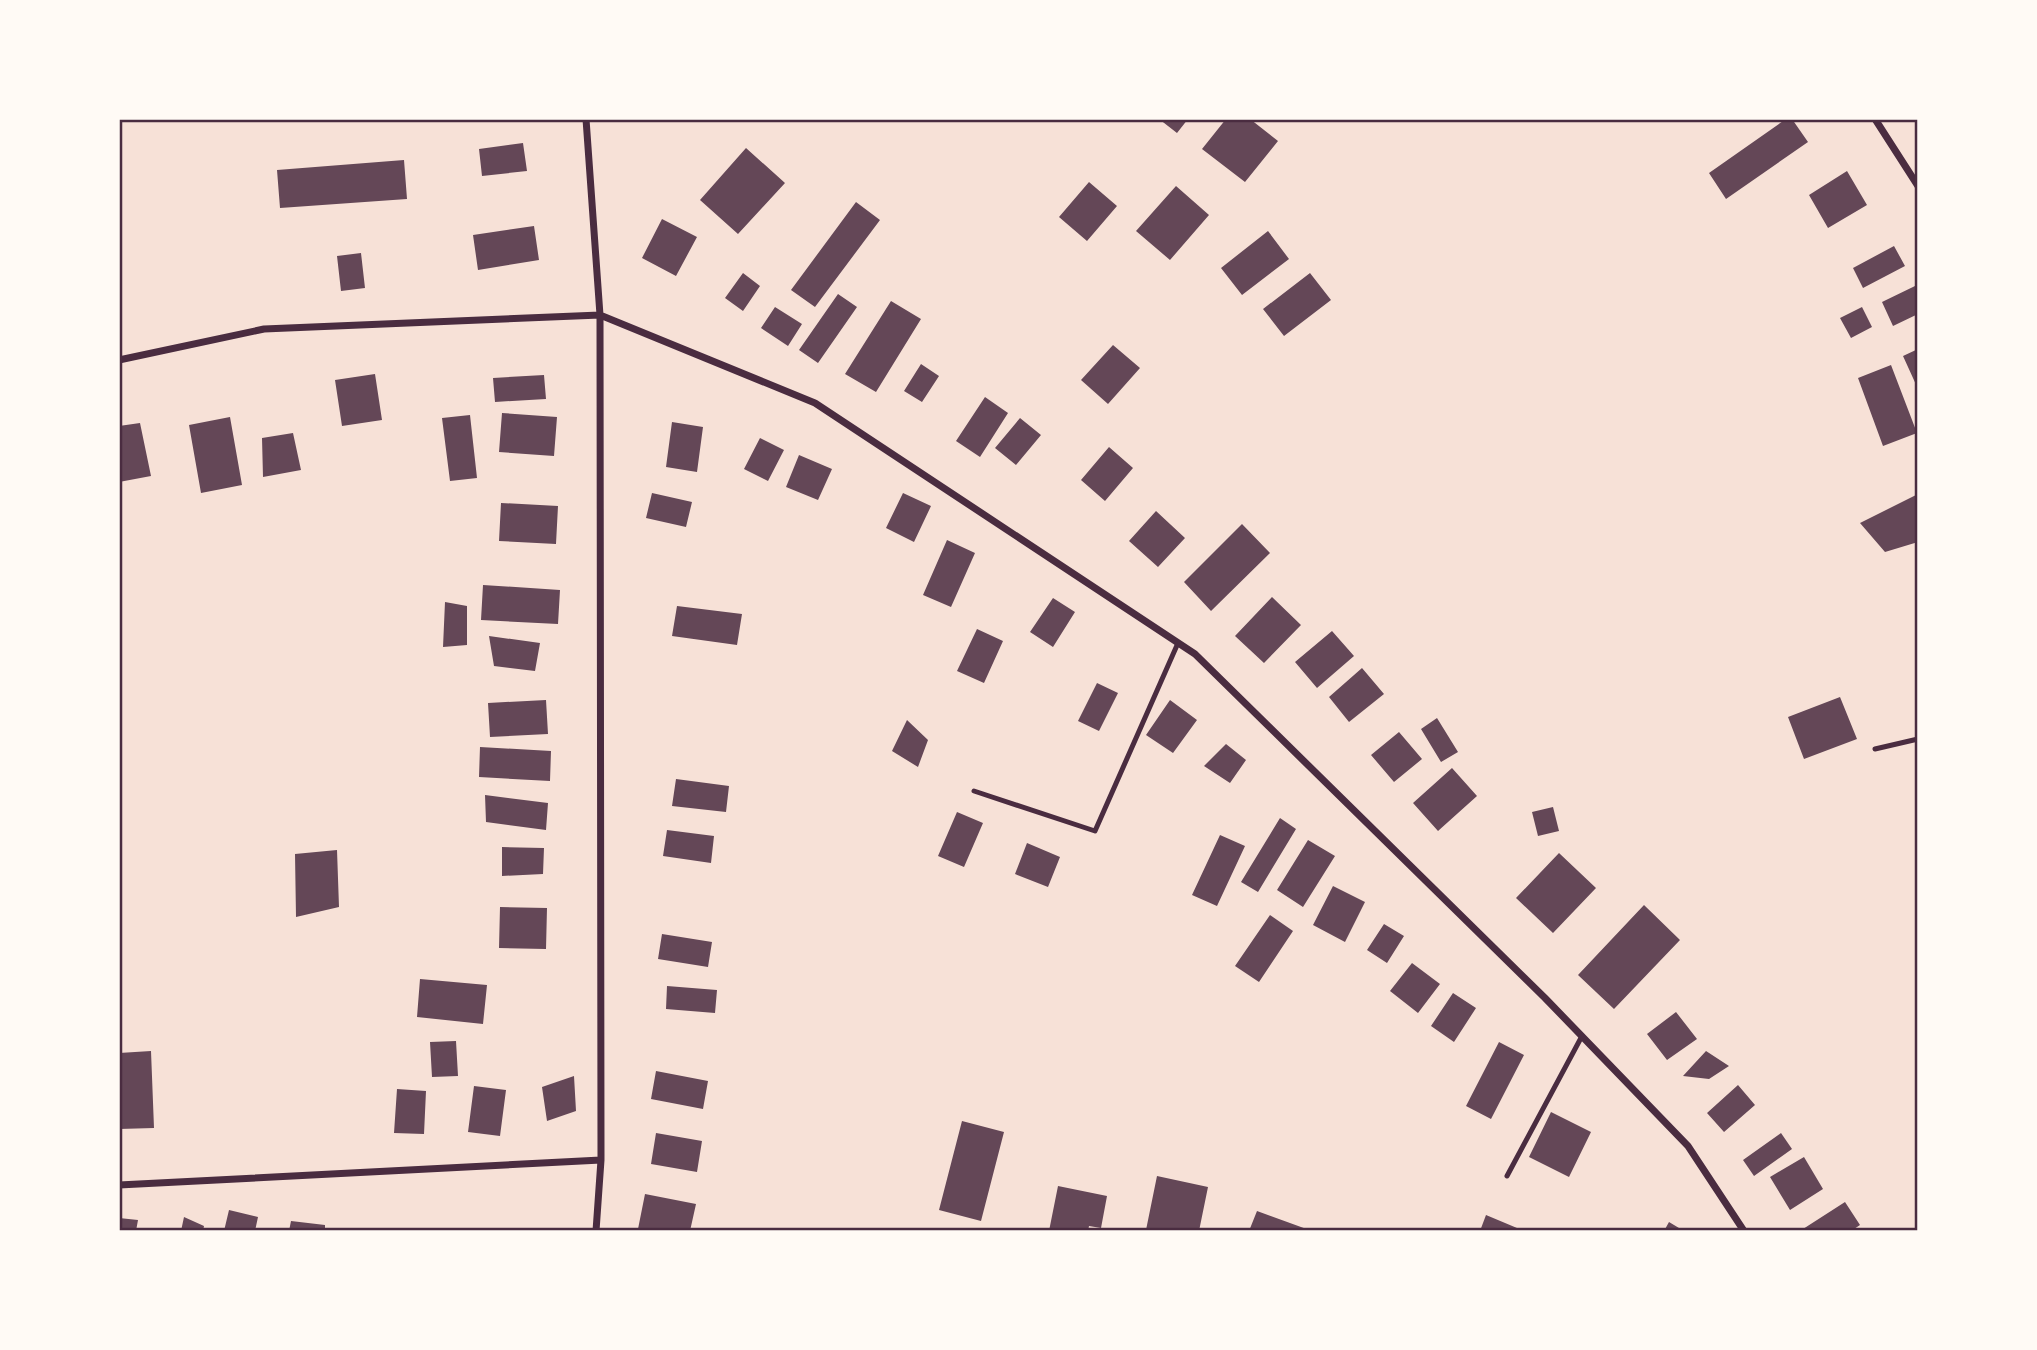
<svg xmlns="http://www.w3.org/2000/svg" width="2037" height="1350" font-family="'PT Serif',serif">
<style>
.building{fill:#644757}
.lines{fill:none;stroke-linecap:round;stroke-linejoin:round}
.service{stroke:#4a2c40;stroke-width:5}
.minor{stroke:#4a2c40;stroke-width:7}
.neatline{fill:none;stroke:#4a2c40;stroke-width:2.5}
</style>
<rect width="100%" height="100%" fill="#f7e1d7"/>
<path class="building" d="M1159,119H1188L1177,133Z
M1226,119H1250L1278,141L1245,182L1202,149Z
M1786,119H1792L1808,142L1726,199L1709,173Z
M523,143L527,171L482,176L479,149Z
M746,148L785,183L738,234L700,200Z
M404,160L407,199L280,208L277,170Z
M1847,171L1867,205L1828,228L1809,195Z
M1089,182L1117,206L1087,241L1059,217Z
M1176,186L1209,215L1170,260L1136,231Z
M856,202L880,220L815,307L791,290Z
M662,219L697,237L676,276L642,258Z
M534,226L539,260L478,270L473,235Z
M1268,231L1289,259L1242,295L1221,268Z
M1894,246L1905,266L1863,288L1853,268Z
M361,253L365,288L341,291L337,256Z
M743,273L760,286L743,311L725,298Z
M1310,273L1331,300L1284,336L1263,309Z
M1915,286L1918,292V314L1893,326L1882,302Z
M838,294L857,307L818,363L799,350Z
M891,301L921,319L876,392L845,374Z
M775,307L802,324L788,346L761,328Z
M1862,307L1872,327L1851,338L1840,318Z
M1113,345L1140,368L1108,404L1081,380Z
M1918,349V389L1903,356Z
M921,364L939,376L922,402L904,391Z
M1891,365L1917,433L1883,446L1858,378Z
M375,374L382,420L342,426L335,380Z
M544,375L546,399L495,402L493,378Z
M985,397L1008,413L980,457L956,441Z
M502,413L557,417L554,456L499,452Z
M470,415L477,478L450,481L442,418Z
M230,417L242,485L201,493L189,425Z
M1020,418L1041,435L1016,465L995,448Z
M672,422L703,427L697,472L666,467Z
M140,423L151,476L119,482V426Z
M293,433L301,470L263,477L262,438Z
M760,438L784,450L768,481L744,469Z
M1109,447L1133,468L1105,501L1081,480Z
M799,455L832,469L818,500L786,487Z
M652,493L692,502L686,527L646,518Z
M903,493L931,506L914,542L886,528Z
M1918,494V542L1885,552L1860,523Z
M501,503L558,506L556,544L499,541Z
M1156,511L1185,538L1158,567L1129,541Z
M1242,524L1270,553L1211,611L1184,582Z
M947,540L975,553L951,607L923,595Z
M483,585L560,590L558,624L481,620Z
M1272,597L1301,625L1264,663L1235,636Z
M1053,598L1075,612L1053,647L1030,632Z
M445,602L467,606V645L443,647Z
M677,606L742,614L737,645L672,636Z
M977,629L1003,641L984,683L957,671Z
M1332,631L1354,656L1317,688L1295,662Z
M489,636L540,643L535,671L494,666Z
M1362,668L1384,694L1349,722L1329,697Z
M1097,683L1118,693L1099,731L1078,721Z
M1840,697L1857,739L1804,759L1788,717Z
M546,700L548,734L490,737L488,703Z
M1170,700L1197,720L1173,753L1146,735Z
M1437,718L1458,752L1441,762L1421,729Z
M907,720L928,740L918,767L892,751Z
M1399,732L1422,759L1394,782L1371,755Z
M1226,744L1246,760L1230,783L1204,766Z
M480,747L551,751L550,781L479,777Z
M1452,768L1477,796L1438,831L1413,803Z
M676,779L729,786L726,812L672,806Z
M485,795L548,803L546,830L486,822Z
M1553,807L1559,831L1538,836L1532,812Z
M957,812L983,823L964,867L938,856Z
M1280,818L1296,829L1258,892L1241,882Z
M667,830L714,836L711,863L663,856Z
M1220,835L1245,846L1217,906L1192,895Z
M1308,840L1335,856L1303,907L1277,890Z
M1027,843L1060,857L1048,887L1015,874Z
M502,847L544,848L543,874L502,876Z
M337,850L339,907L296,917L295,854Z
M1559,853L1596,888L1553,933L1516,898Z
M1333,886L1365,902L1345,942L1313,925Z
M1644,905L1680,940L1614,1009L1578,975Z
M500,907L547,908L546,949L499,948Z
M1270,915L1293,931L1259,982L1235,966Z
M1384,924L1404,936L1387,963L1367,950Z
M662,934L712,942L708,967L658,959Z
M1412,963L1440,984L1418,1013L1390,991Z
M420,979L487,985L483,1024L417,1017Z
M667,986L717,990L715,1013L666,1009Z
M1453,993L1476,1008L1454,1042L1431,1026Z
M1676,1012L1697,1039L1667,1060L1647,1034Z
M456,1041L458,1076L432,1077L430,1042Z
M1499,1042L1524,1055L1491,1119L1466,1106Z
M151,1051L154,1128L119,1129V1053Z
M1706,1051L1729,1066L1709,1079L1683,1076Z
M656,1071L708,1081L703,1109L651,1099Z
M574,1076L576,1111L547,1121L542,1087Z
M1738,1085L1755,1105L1724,1132L1707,1113Z
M474,1086L506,1090L500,1136L468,1132Z
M397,1089L426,1091L424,1134L394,1133Z
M1551,1112L1591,1132L1569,1177L1529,1157Z
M962,1121L1004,1132L981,1221L939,1210Z
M656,1133L702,1141L697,1172L651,1164Z
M1781,1133L1792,1149L1754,1176L1743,1160Z
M1804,1157L1823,1189L1790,1210L1770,1177Z
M1157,1176L1208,1187L1199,1231L1146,1230Z
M1058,1186L1107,1196L1101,1228L1089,1226L1088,1231H1049Z
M645,1194L696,1204L690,1231L638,1229Z
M1845,1202L1860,1225L1851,1231H1804L1803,1229Z
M229,1210L258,1217L255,1231H224Z
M1257,1211L1312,1231H1249Z
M1486,1215L1517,1228L1515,1231H1480Z
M184,1217L204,1226L203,1231H181Z
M119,1218L138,1220L136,1231H119Z
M291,1221L325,1225V1231H289Z
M1669,1222L1684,1231H1664Z"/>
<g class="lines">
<path class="service" d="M1875,749L1918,739
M974,791L1095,831L1178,643
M1507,1176L1582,1036"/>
<path class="minor" d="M586,119L600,315L601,1160L596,1231
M1875,119L1918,186
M119,360L264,329L600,315L815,403L1195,654L1545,998L1688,1146L1744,1231
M119,1185L601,1160"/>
</g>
<rect width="2037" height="1350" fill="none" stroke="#fffaf5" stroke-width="242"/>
<rect x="121" y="121" width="1795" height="1108" class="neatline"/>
</svg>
